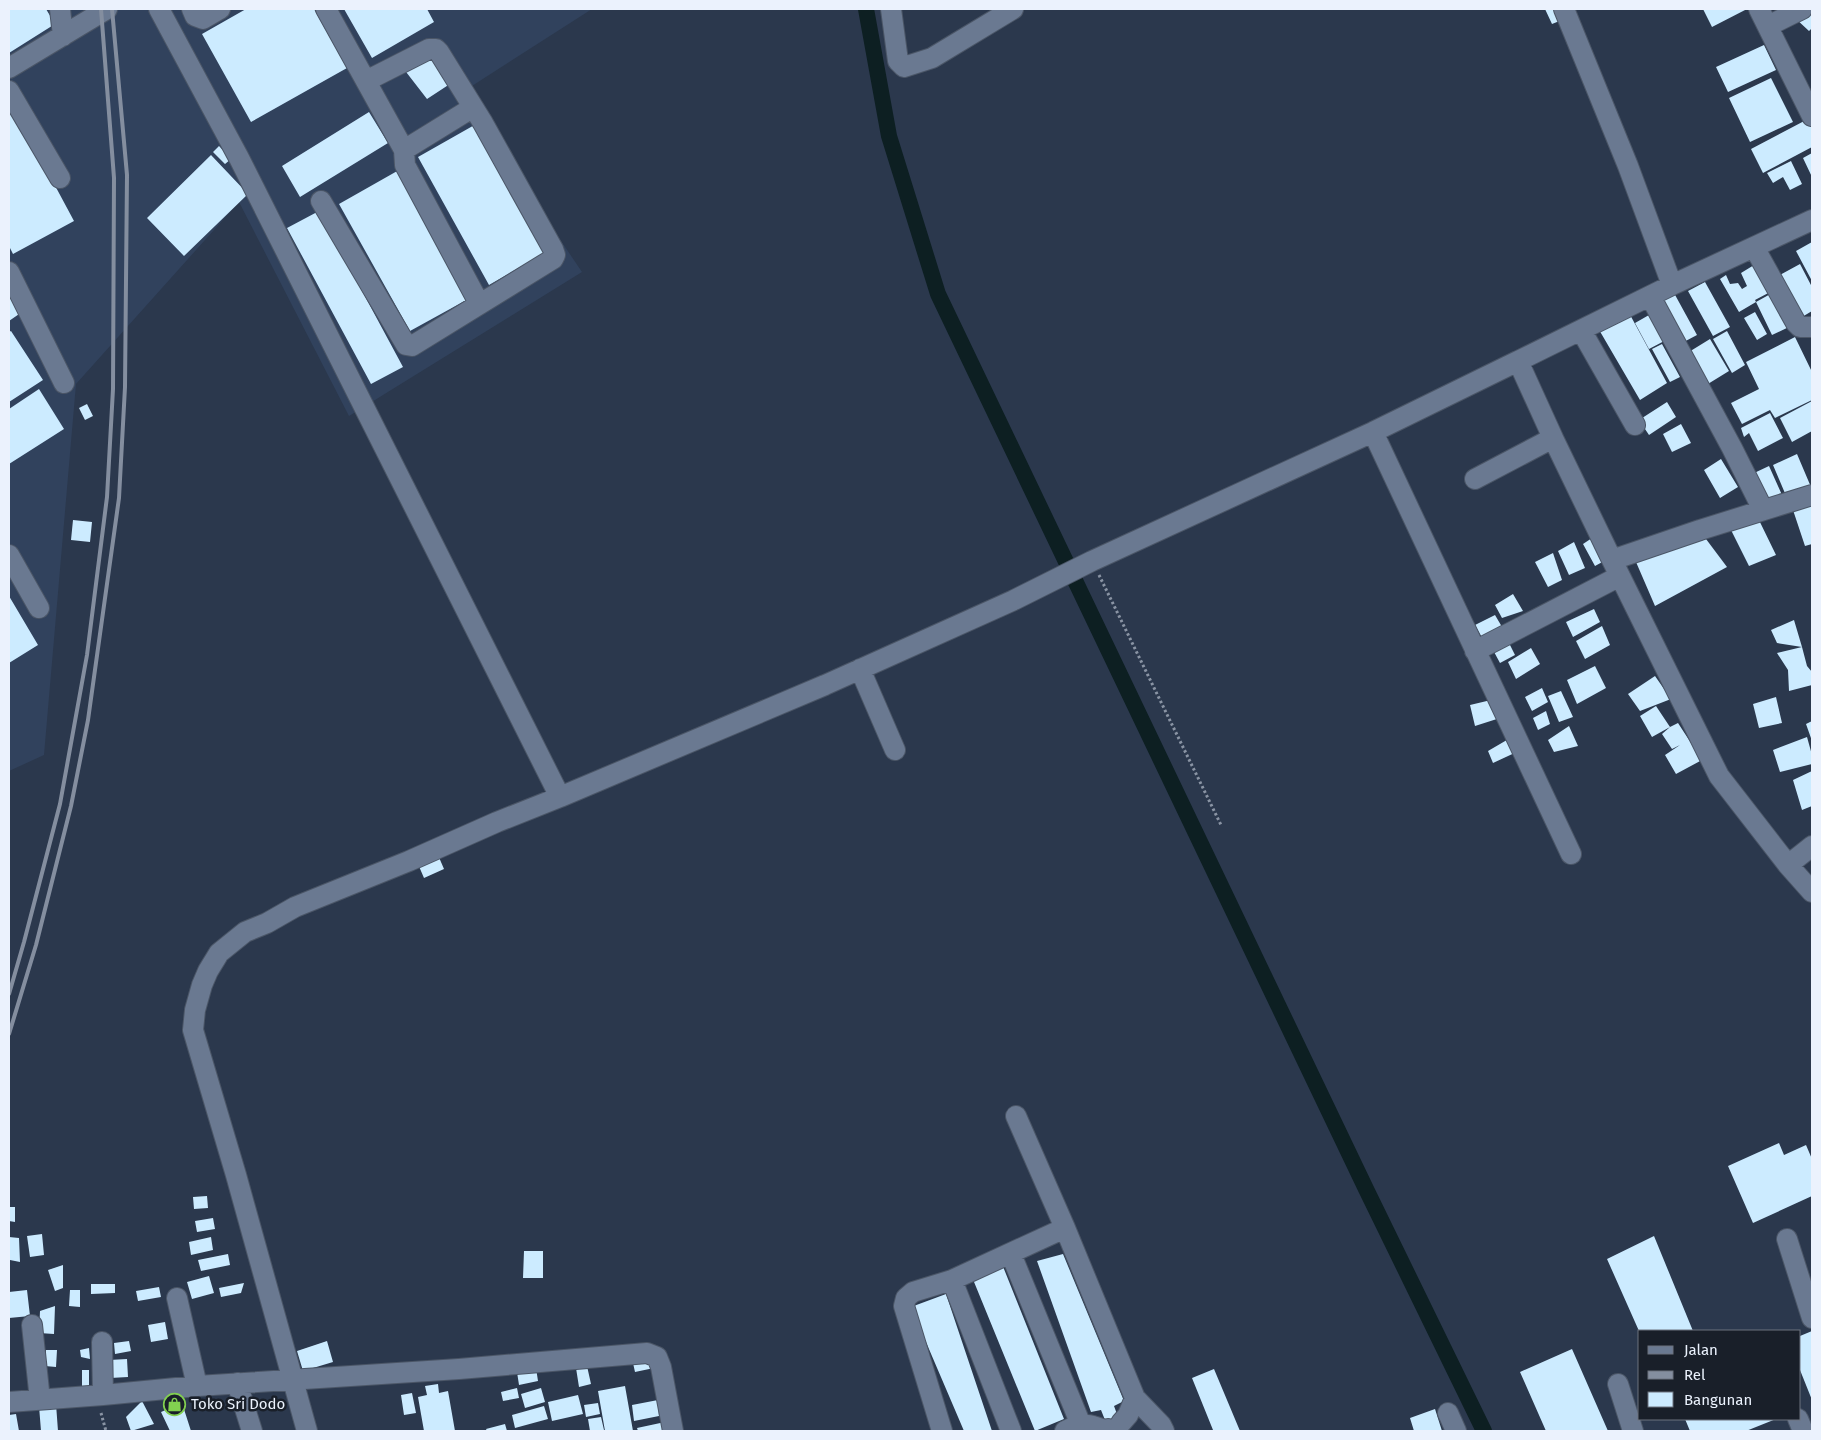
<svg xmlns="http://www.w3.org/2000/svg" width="1821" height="1440" font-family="'Fira Sans',sans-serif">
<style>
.built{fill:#31425d}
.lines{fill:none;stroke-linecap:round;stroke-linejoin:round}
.canal{stroke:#0d1f22;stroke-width:16}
.building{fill:#ccebff}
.minor-casing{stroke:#4b5667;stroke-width:22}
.path{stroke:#8a94a4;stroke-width:3;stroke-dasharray:2.5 2.5;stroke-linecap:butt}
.minor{stroke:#6a7991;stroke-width:20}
.rail{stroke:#848e9f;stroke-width:4}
.labels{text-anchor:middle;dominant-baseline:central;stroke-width:5;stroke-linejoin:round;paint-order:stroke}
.poi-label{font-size:15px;fill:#ebf2fd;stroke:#191f29;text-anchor:start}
</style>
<rect width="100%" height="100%" fill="#2b384d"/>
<path class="built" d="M9,9H592L461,93L582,272L349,416L239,202L76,384L44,755L9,771Z"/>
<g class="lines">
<path class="canal" d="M866,9L889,136L938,294L1366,1189L1484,1431"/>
</g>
<path class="building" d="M9,9H46L55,24L9,53Z
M246,9H314L347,68L251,122L202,34Z
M344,9H427L434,22L372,58Z
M1545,9H1557L1562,20L1552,24Z
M1703,9H1747L1712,27Z
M1812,9V28L1809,31L1795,18Z
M1764,45L1776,70L1728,92L1716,67Z
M434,50L456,80L427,99L403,68Z
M1771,78L1793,122L1750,142L1729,98Z
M15,111L74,221L13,254L9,246V115Z
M369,112L388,143L300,197L282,166Z
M1808,119L1812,127V147L1763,173L1751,149Z
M478,123L550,250L489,285L418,157Z
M219,146L231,159L225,164L213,152Z
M1812,153V177L1803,158Z
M211,155L248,194L184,256L147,218Z
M1791,161L1802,184L1790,190L1783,177L1773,183L1767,173Z
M399,170L470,298L410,331L339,204Z
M319,211L403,367L371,384L287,228Z
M1812,242V281L1796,251Z
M1759,262L1774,290L1755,300L1756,302L1774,292L1791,326L1772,335L1756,302L1739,312L1720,279L1726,275L1730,284L1738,283L1742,289L1747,286L1741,273Z
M1800,264L1812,287V311L1797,320L1776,277Z
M1705,282L1730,327L1713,336L1688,291Z
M9,292L22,312L9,321Z
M1674,293L1697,335L1680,344L1657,303Z
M1628,311L1667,383L1640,400L1598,328Z
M1656,311L1670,338L1649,349L1635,323Z
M1755,312L1767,334L1757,340L1744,318Z
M11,331L43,380L9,402V332Z
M1727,331L1745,365L1732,373L1713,339Z
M1795,337L1812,372V400L1775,418L1770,410L1742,424L1731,403L1759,389L1746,362Z
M1710,339L1729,371L1703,387L1684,355Z
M1662,344L1680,377L1670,382L1652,349Z
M39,389L64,429L9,464V409Z
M1812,401V431L1792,442L1780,418Z
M1667,402L1676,417L1649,435L1639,420Z
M87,404L93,416L85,420L79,408Z
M1770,413L1783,438L1758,451L1749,433L1744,437L1741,428Z
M1681,424L1691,443L1672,452L1663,434Z
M1797,454L1811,487L1787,498L1773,465Z
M1721,459L1738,487L1720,498L1704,470Z
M1769,466L1782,495L1765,503L1752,474Z
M1812,504V544L1805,546L1793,510Z
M1757,516L1776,555L1749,566L1730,528Z
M73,520L92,522L90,542L71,540Z
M1700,531L1727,567L1655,606L1636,562Z
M1595,536L1606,560L1595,566L1583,544Z
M1574,542L1585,568L1569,575L1558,551Z
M1553,553L1562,580L1548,587L1535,562Z
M1513,594L1523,611L1502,618L1495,605Z
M9,596L38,645L9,663Z
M1594,609L1600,622L1573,637L1566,622Z
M1495,615L1505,632L1485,643L1475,625Z
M1794,620L1802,647L1777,643L1771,630Z
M1602,626L1610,645L1585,659L1576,641Z
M1506,637L1515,655L1500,663L1493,650Z
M1802,647L1807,666L1812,672V685L1789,691L1788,670L1777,653Z
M1531,648L1540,664L1516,679L1508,662Z
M1595,666L1606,688L1577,704L1567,680Z
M1655,676L1671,699L1640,711L1628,694Z
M1542,688L1548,702L1532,711L1525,697Z
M1561,691L1573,717L1559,722L1548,696Z
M1776,697L1782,723L1759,728L1753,704Z
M1491,700L1500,718L1475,726L1470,705Z
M1656,706L1670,727L1678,723L1702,760L1676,774L1665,755L1680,745L1672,749L1662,734L1670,727L1652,737L1640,716Z
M1546,711L1550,724L1538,730L1533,718Z
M1812,721V741L1806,724Z
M1569,726L1578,746L1554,752L1548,740Z
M1512,737L1521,750L1493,763L1488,751Z
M1807,737L1812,755V764L1780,772L1773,750Z
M1812,771V806L1802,810L1793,780Z
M438,855L444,869L424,878L418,864Z
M1779,1143L1784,1155L1806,1145L1812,1159V1196L1753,1223L1728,1166Z
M207,1196L208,1208L194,1209L193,1197Z
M9,1207H15V1222L9,1221Z
M213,1218L215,1229L197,1232L195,1221Z
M42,1234L44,1255L30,1257L27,1236Z
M1654,1236L1693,1331H1639L1607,1259Z
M9,1237L19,1238L20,1262L10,1260Z
M211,1237L213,1250L191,1255L189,1242Z
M524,1251H543V1278H523Z
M228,1254L230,1265L201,1271L198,1260Z
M1063,1254L1124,1401L1114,1406L1121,1425L1109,1430L1101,1410L1091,1412L1037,1261Z
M1002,1264L1064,1419L1035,1431L972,1277Z
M63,1265V1288L55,1291L48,1270Z
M209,1276L214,1293L192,1299L187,1282Z
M244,1283L241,1293L221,1297L219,1288Z
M91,1284H115V1293L91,1294Z
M159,1287L161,1297L138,1301L136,1291Z
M27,1290L30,1316L9,1318V1292Z
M70,1290H80V1307L69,1306Z
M946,1294L992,1431H964L911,1307Z
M55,1306L54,1334L39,1333L40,1311Z
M165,1322L168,1339L151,1342L148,1325Z
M1812,1331V1400L1800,1370V1336Z
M129,1341L131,1351L115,1354L114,1343Z
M327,1341L333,1362L303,1371L297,1351Z
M89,1348L90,1359L81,1357L80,1350Z
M1572,1349L1608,1431H1546L1520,1372Z
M46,1350H57L56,1367L45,1366Z
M652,1358L654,1368L635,1372L633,1363Z
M127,1359L128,1377L110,1378L109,1360Z
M587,1366L591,1384L579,1387L576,1368Z
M536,1368L538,1381L519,1385L517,1372Z
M1214,1369L1240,1431H1209L1213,1430L1192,1378Z
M82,1370H89V1386H82Z
M438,1384L439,1393L448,1391L455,1431H424L418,1397L427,1395L425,1386Z
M625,1386L633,1431H605L598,1391Z
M517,1388L519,1398L503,1401L501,1392Z
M541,1388L545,1402L525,1408L521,1394Z
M412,1393L416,1413L404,1415L401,1395Z
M578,1395L583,1414L552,1421L548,1402Z
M658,1400L659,1416L634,1421L632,1405Z
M142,1401L154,1424L131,1431L126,1417Z
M182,1403L191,1431H170L161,1412Z
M598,1403L600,1414L586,1417L584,1405Z
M56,1404L58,1431H41L39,1406Z
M544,1406L548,1419L515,1428L512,1415Z
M1435,1409L1442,1431H1414L1410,1418Z
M16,1414L19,1431H9V1415Z
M601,1417L604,1430L590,1431L588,1419Z
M1685,1419H1776L1746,1431H1690Z
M665,1422L667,1431H638L637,1428Z
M505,1424L507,1431H487L486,1429Z"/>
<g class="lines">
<defs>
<path id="minor" d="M60,9L63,36
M159,9L239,158L560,797
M192,9L195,16L203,19L220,9
M326,9L404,150L472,108
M891,9L898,61L904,67L932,58L1013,9
M1564,9L1628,166L1672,285
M1759,9L1812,116
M1768,26L1802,9
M9,68L107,9
M9,91L60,178
M404,150L405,165L479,303
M321,201L406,345L412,346L553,259L555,255L553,249L483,123L439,52L436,49H429L366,81
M1812,220L1672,285L1518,361L1553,438L1612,560L1719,776L1788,865L1812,892
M1754,247L1796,323L1800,327H1812
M9,272L64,383
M1650,296L1732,448L1763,510
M1581,330L1635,425
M1373,432L1571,854
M1475,479L1553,438
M9,555L39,608
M1612,560L1700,530L1812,495
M1475,651L1620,576
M860,669L895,750
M1788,865L1812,846
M1016,1116L1065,1228L1135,1398L1128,1415L1121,1423
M1787,1239L1812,1318
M1011,1254L1081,1425
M952,1280L1011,1431
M177,1298L197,1386
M32,1325L40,1400
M102,1342L103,1395
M237,1383L252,1431
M1618,1384L1633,1431
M1135,1398L1161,1425L1164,1431
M9,1402L103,1395L197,1386L459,1369L647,1353L657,1357L661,1367L673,1431
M1448,1413L1456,1431
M1798,1419L1803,1431
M307,1431L236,1175L193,1030L195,1010L202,985L208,971L219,953L245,932L267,923L295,907L409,861L497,822L560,797L825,685L1014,600L1092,561L1373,432L1518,361
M942,1431L904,1306L906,1298L913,1292L952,1280L1065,1228
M1065,1431C1073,1426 1084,1423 1093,1426C1099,1427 1102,1431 1108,1429"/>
</defs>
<use href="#minor" class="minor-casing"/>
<path class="path" d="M1099,575L1221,825
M101,1413L106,1431"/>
<use href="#minor" class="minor"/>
<path class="rail" d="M9,994L24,942L60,804L87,655L107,497L113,389L114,178L101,9
M9,1034L36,945L71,806L88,720L119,498L125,387L127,175L112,9"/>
</g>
<defs>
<symbol id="shop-ring" viewBox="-11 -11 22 22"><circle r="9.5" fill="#191f29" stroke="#82d050" stroke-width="1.5"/><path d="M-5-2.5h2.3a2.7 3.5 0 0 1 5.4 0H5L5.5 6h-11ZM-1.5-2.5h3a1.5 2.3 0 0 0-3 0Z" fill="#82d050"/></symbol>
</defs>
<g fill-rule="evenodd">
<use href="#shop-ring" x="162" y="1392" width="25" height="25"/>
</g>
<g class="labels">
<g class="poi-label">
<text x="191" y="1404">Toko Sri Dodo</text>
</g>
</g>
<rect width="1821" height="1440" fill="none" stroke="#ebf2fd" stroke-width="20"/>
<rect x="1638" y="1330" width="162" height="90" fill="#191f29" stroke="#6d737e"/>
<rect x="1648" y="1346" width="25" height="8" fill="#6a7991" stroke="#6d737e"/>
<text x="1684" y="1355" font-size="15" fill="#ebf2fd">Jalan</text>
<rect x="1648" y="1371" width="25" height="8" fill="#848e9f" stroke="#6d737e"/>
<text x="1684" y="1380" font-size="15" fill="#ebf2fd">Rel</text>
<rect x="1648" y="1392" width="25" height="15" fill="#ccebff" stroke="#6d737e"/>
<text x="1684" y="1405" font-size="15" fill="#ebf2fd">Bangunan</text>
</svg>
